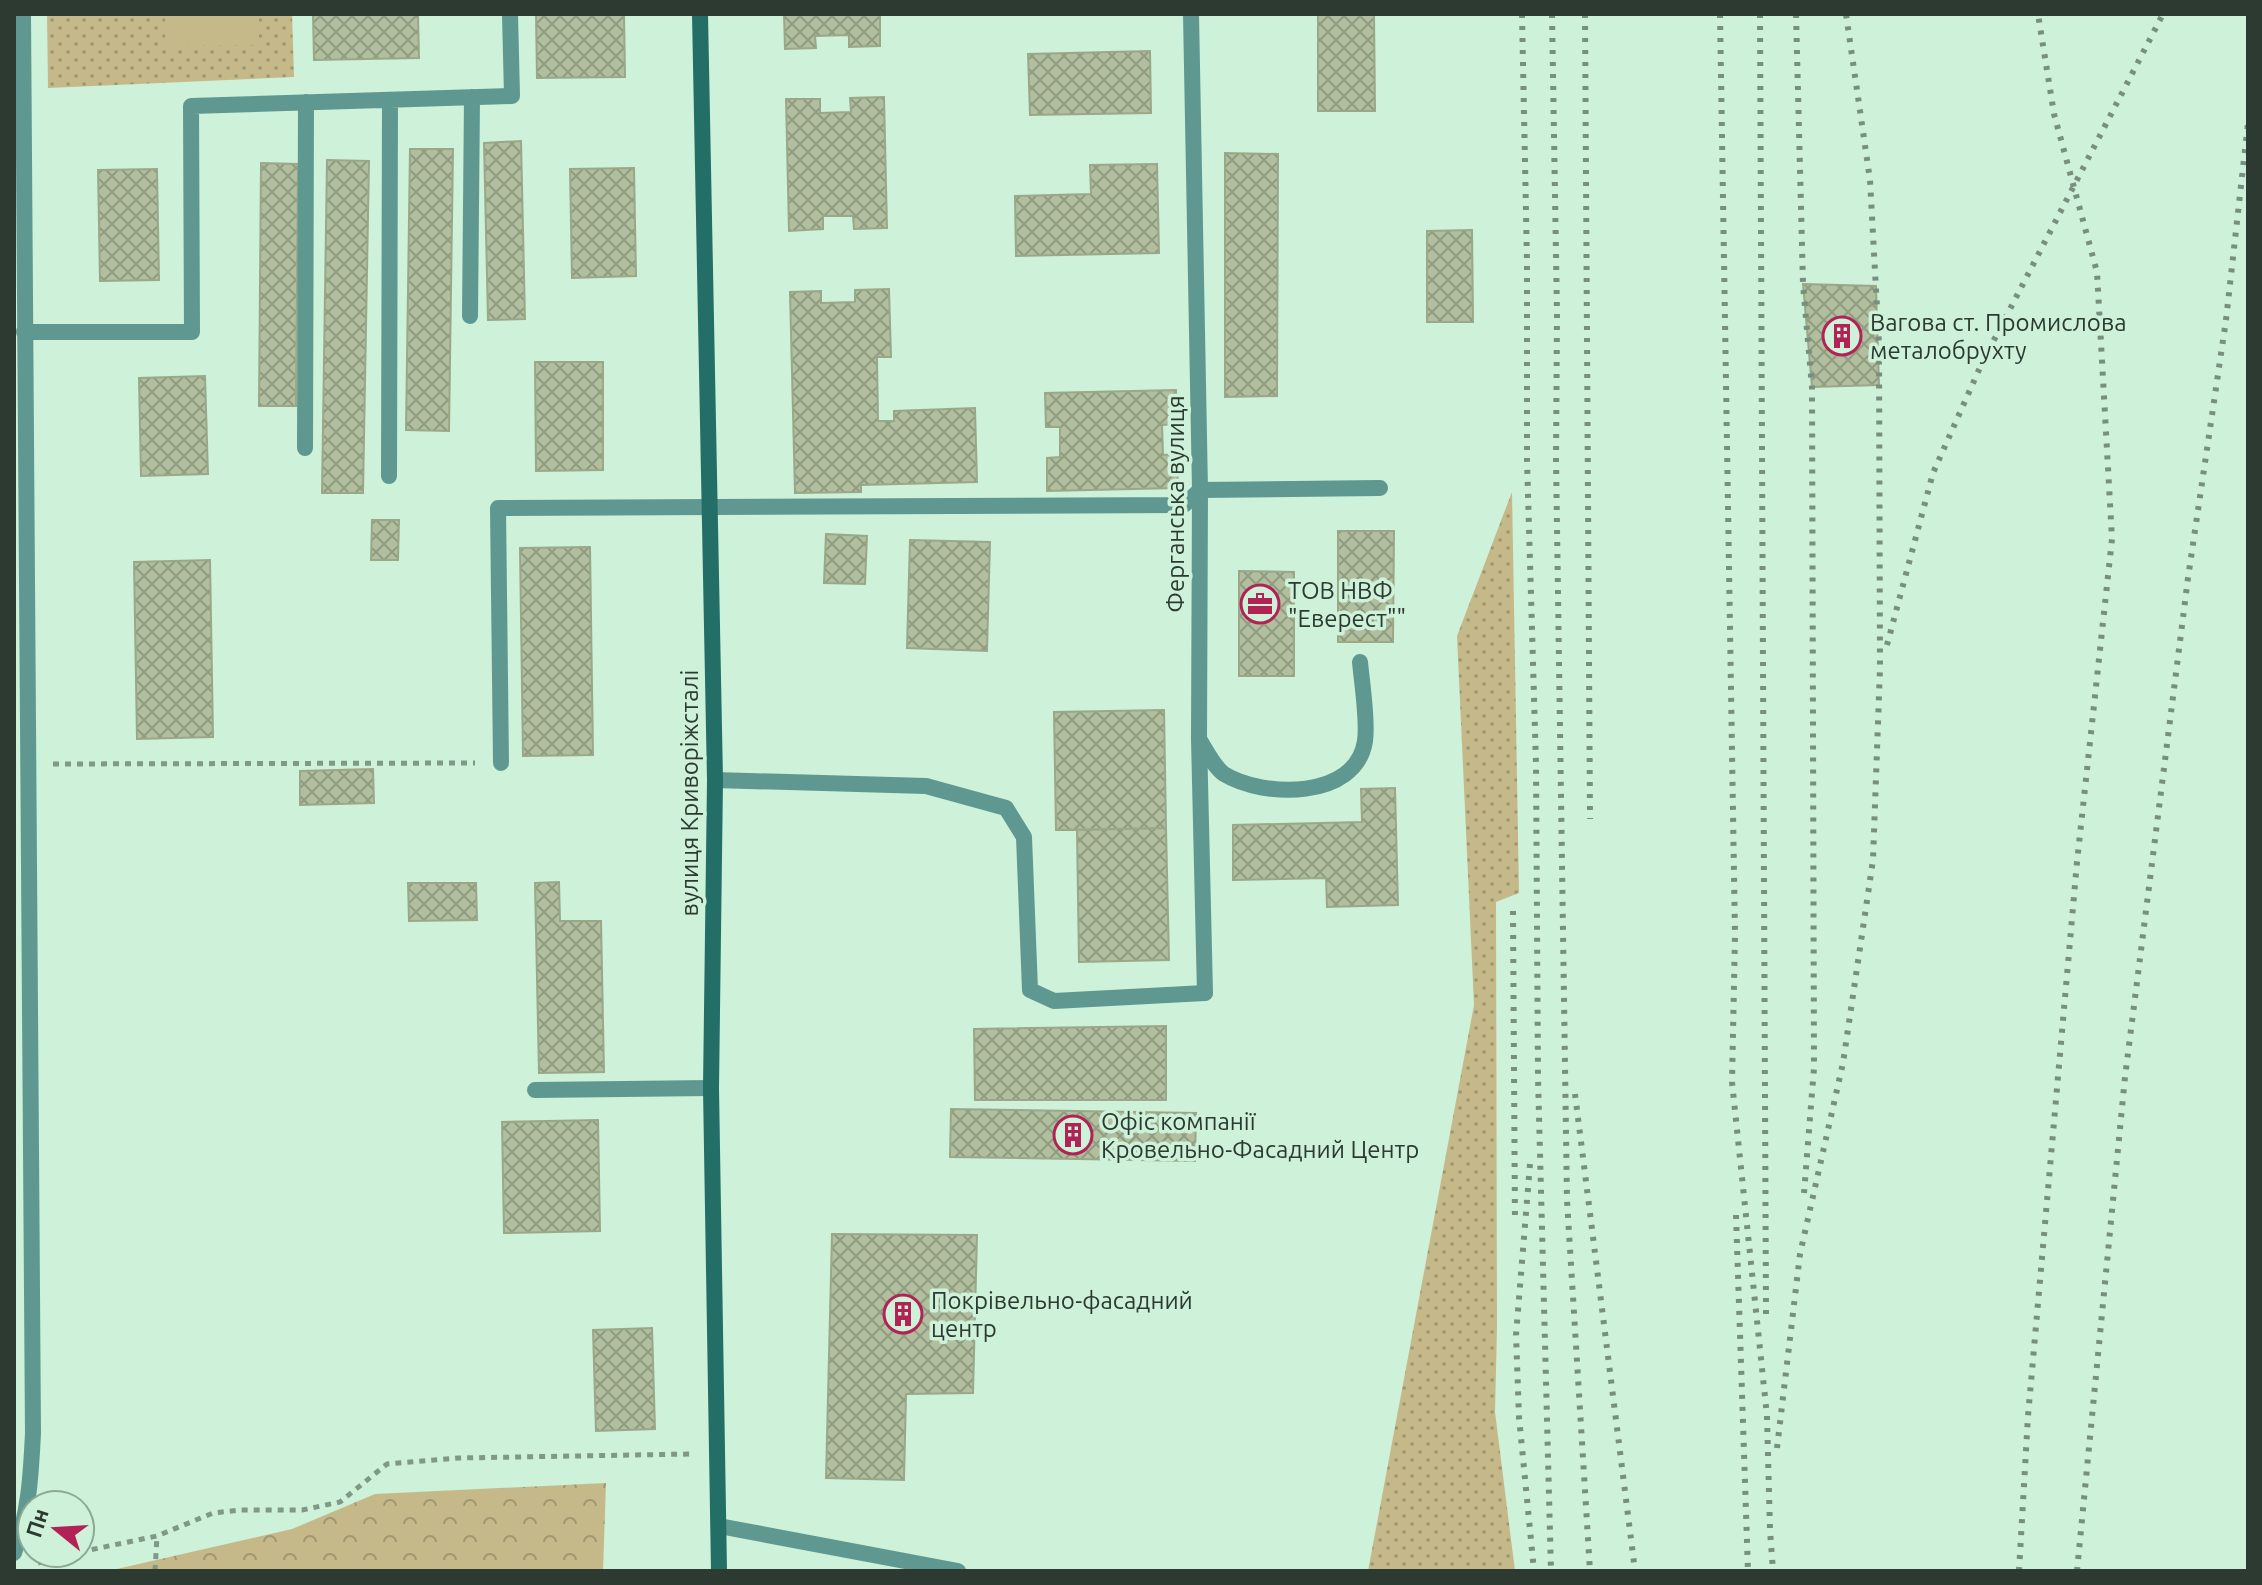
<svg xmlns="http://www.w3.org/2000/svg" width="2262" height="1585" font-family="Ubuntu,sans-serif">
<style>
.grass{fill:url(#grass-dots)}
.forest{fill:url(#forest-crowns)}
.park{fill:#c5b98a}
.building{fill:url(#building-cross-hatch);stroke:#9ba888;stroke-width:2}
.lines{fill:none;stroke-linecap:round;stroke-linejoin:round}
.path{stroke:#7f9887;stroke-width:5;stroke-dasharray:6 6;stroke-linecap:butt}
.service{stroke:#5f9891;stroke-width:16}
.minor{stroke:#5f9891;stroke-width:16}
.secondary{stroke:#236e67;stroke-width:16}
.rail{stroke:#778f7f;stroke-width:6;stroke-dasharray:4 8;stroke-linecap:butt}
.labels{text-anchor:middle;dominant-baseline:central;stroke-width:7;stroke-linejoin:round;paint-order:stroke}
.poi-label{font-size:24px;fill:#2c3a31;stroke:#cef1d9;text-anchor:start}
.street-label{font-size:24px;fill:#2c3a31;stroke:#cef1d9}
</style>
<defs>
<pattern id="grass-dots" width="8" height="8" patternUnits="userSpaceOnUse" patternTransform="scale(2)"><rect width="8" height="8" fill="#c5b98a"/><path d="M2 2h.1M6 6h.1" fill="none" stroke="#a09771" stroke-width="1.8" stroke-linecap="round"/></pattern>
<pattern id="forest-crowns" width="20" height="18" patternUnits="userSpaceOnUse" patternTransform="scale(2)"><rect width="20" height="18" fill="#c5b98a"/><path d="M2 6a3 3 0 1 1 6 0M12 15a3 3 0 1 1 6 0" fill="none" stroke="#a09771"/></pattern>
<pattern id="building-cross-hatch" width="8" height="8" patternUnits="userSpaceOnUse" patternTransform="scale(2)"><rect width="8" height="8" fill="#b1bf9e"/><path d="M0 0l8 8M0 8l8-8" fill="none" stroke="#909c81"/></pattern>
</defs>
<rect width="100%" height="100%" fill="#cef1d9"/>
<path class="grass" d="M47,14H292L294,77L48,88Z
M1512,492L1519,893L1496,902L1497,1328L1495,1412L1515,1571H1368L1474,1005L1457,636Z"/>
<path class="forest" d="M606,1483L603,1571H108L292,1529L375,1494Z"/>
<path class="park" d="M165,14H259V45L165,46Z"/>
<path class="building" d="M313,14H418L419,58L314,60Z
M536,14H624L625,77L537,78Z
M784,14H880V46L849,47V35L815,36L816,48L785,49Z
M1318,14H1374L1375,111H1318Z
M1150,51L1151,113L1030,115L1028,54Z
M884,97L887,228L854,229L853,216H823V229L789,231L786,99H820V113L851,112L850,98Z
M521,141L525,319L488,320L484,143Z
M410,149H453L449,431L406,430Z
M1225,153L1278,154L1277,396L1225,397Z
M327,160L369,161L363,493H322Z
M261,163L298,164L296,406H259Z
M1157,164L1159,253L1016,256L1015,196L1091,194L1090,165Z
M634,168L636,276L572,278L570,169Z
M157,169L159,280L100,281L98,170Z
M1472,230L1473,322H1427V231Z
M1803,284L1876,286L1879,385L1812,387Z
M889,289L891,357H877L878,421H894V411L975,408L977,482L861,485V492L795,493L790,292L821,291V303L855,302V290Z
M535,362H603V470L536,471Z
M205,376L208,474L141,476L139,378Z
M1176,390L1177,424L1162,425L1163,455L1177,454L1178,488L1047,491V458L1060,457V427H1046L1045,393Z
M372,520H399L398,560H371Z
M1338,531H1394L1393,642H1338Z
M826,534L867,536L865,584L824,583Z
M910,540L990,542L987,651L907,648Z
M590,547L593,755L523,756L520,548Z
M210,560L213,737L137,739L134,562Z
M1239,571L1294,572V676H1239Z
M1164,710L1166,828L1056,830L1054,712Z
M373,769L374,803L300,805V771Z
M1395,788L1398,905L1327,907L1326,878L1233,880V825L1362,822L1361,789Z
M1166,828L1169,960L1079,962L1077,830Z
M559,882L560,921H601L604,1072L539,1073L535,883Z
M408,883H476L477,920L409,921Z
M1166,1026V1100H975L974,1029Z
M951,1109L1196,1113L1195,1161L950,1157Z
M598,1120L600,1231L504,1233L502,1122Z
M832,1234L977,1235L973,1393L906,1394L904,1480L826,1478Z
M652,1328L655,1429L596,1431L593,1330Z"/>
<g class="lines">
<path class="path" d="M53,764L475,763
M80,1552L157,1536L213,1513L241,1510H302L340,1502L387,1464L458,1458L692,1454
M38,1563L76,1553
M155,1571L157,1536"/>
<path class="service" d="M470,316L472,97
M24,332H192L191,106L512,96L510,14
M305,448L306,102
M389,476L390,100
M1199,739C1206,750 1214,767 1224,774C1263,798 1356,800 1365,741C1368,721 1362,684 1360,662
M501,763L498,508L1184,505L1200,490L1380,488
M715,780L926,786L1006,808L1024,837L1030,990L1054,1001L1205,993
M535,1090L711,1088
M719,1526L958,1571"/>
<path class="minor" d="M1191,14L1200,490L1199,739L1205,993
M14,1553C29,1514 31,1474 33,1433L23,14"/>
<path class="secondary" d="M700,14L715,780L711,1088L719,1571"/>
<path class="rail" d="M1522,14L1527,262V460L1536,764L1538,1077L1551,1571
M1552,14L1557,314L1556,459L1567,1200L1590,1571
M1585,14L1590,819
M1720,14L1735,935L1732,1082L1767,1416L1770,1530L1773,1571
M1760,14L1766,1314
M1796,14L1803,284L1812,387L1814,1068L1804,1193
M1887,645L1933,473L1982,363L2163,14
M1513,911L1515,1223
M1575,1094L1635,1571
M1530,1164L1516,1335L1519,1417L1534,1571
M1736,1215L1748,1571
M1777,1448L1800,1254L1843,1063L1873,860L1880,668L1879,344L1870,180L1846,14
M2019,1571L2028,1416L2077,862L2112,539L2097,272L2054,114L2038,14
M2077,1571L2125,1077L2188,578L2226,320L2248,123"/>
</g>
<defs>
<symbol id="building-ring" viewBox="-11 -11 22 22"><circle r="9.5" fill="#cef1d9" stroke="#b22355" stroke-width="1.5"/><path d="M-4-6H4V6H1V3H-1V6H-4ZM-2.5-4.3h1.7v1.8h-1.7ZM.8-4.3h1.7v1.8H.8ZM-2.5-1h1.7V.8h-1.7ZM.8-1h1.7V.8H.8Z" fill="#b22355"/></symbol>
<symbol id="office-ring" viewBox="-11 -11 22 22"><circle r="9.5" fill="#cef1d9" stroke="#b22355" stroke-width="1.5"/><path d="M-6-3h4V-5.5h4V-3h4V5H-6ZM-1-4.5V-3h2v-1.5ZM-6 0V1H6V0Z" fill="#b22355"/></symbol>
</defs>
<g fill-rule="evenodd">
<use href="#building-ring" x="1820" y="314" width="44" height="44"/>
<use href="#office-ring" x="1238" y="582" width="44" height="44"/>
<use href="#building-ring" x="1051" y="1113" width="44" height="44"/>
<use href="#building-ring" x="881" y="1292" width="44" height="44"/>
</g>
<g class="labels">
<g class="poi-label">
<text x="1870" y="322">Вагова ст. Промислова<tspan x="1870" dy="28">металобрухту</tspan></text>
<text x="1288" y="590">ТОВ НВФ<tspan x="1288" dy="28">"Еверест""</tspan></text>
<text x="1101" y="1121">Офіс компанії<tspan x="1101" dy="28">Кровельно-Фасадний Центр</tspan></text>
<text x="931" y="1300">Покрівельно-фасадний<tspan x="931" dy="28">центр</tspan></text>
</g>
<g class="street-label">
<text transform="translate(1175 504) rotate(-90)">Ферганська вулиця</text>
<text transform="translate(689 793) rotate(-90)">вулиця Криворіжсталі</text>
</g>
</g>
<rect width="2262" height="1585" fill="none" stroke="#2c3a31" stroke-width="32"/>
<g transform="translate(56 1529) rotate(288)"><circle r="38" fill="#cef1d9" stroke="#8da896" stroke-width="2"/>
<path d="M0-6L14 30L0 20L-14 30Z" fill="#b22355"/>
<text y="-12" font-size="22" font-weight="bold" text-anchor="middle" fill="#2c3a31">Пн</text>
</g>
</svg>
